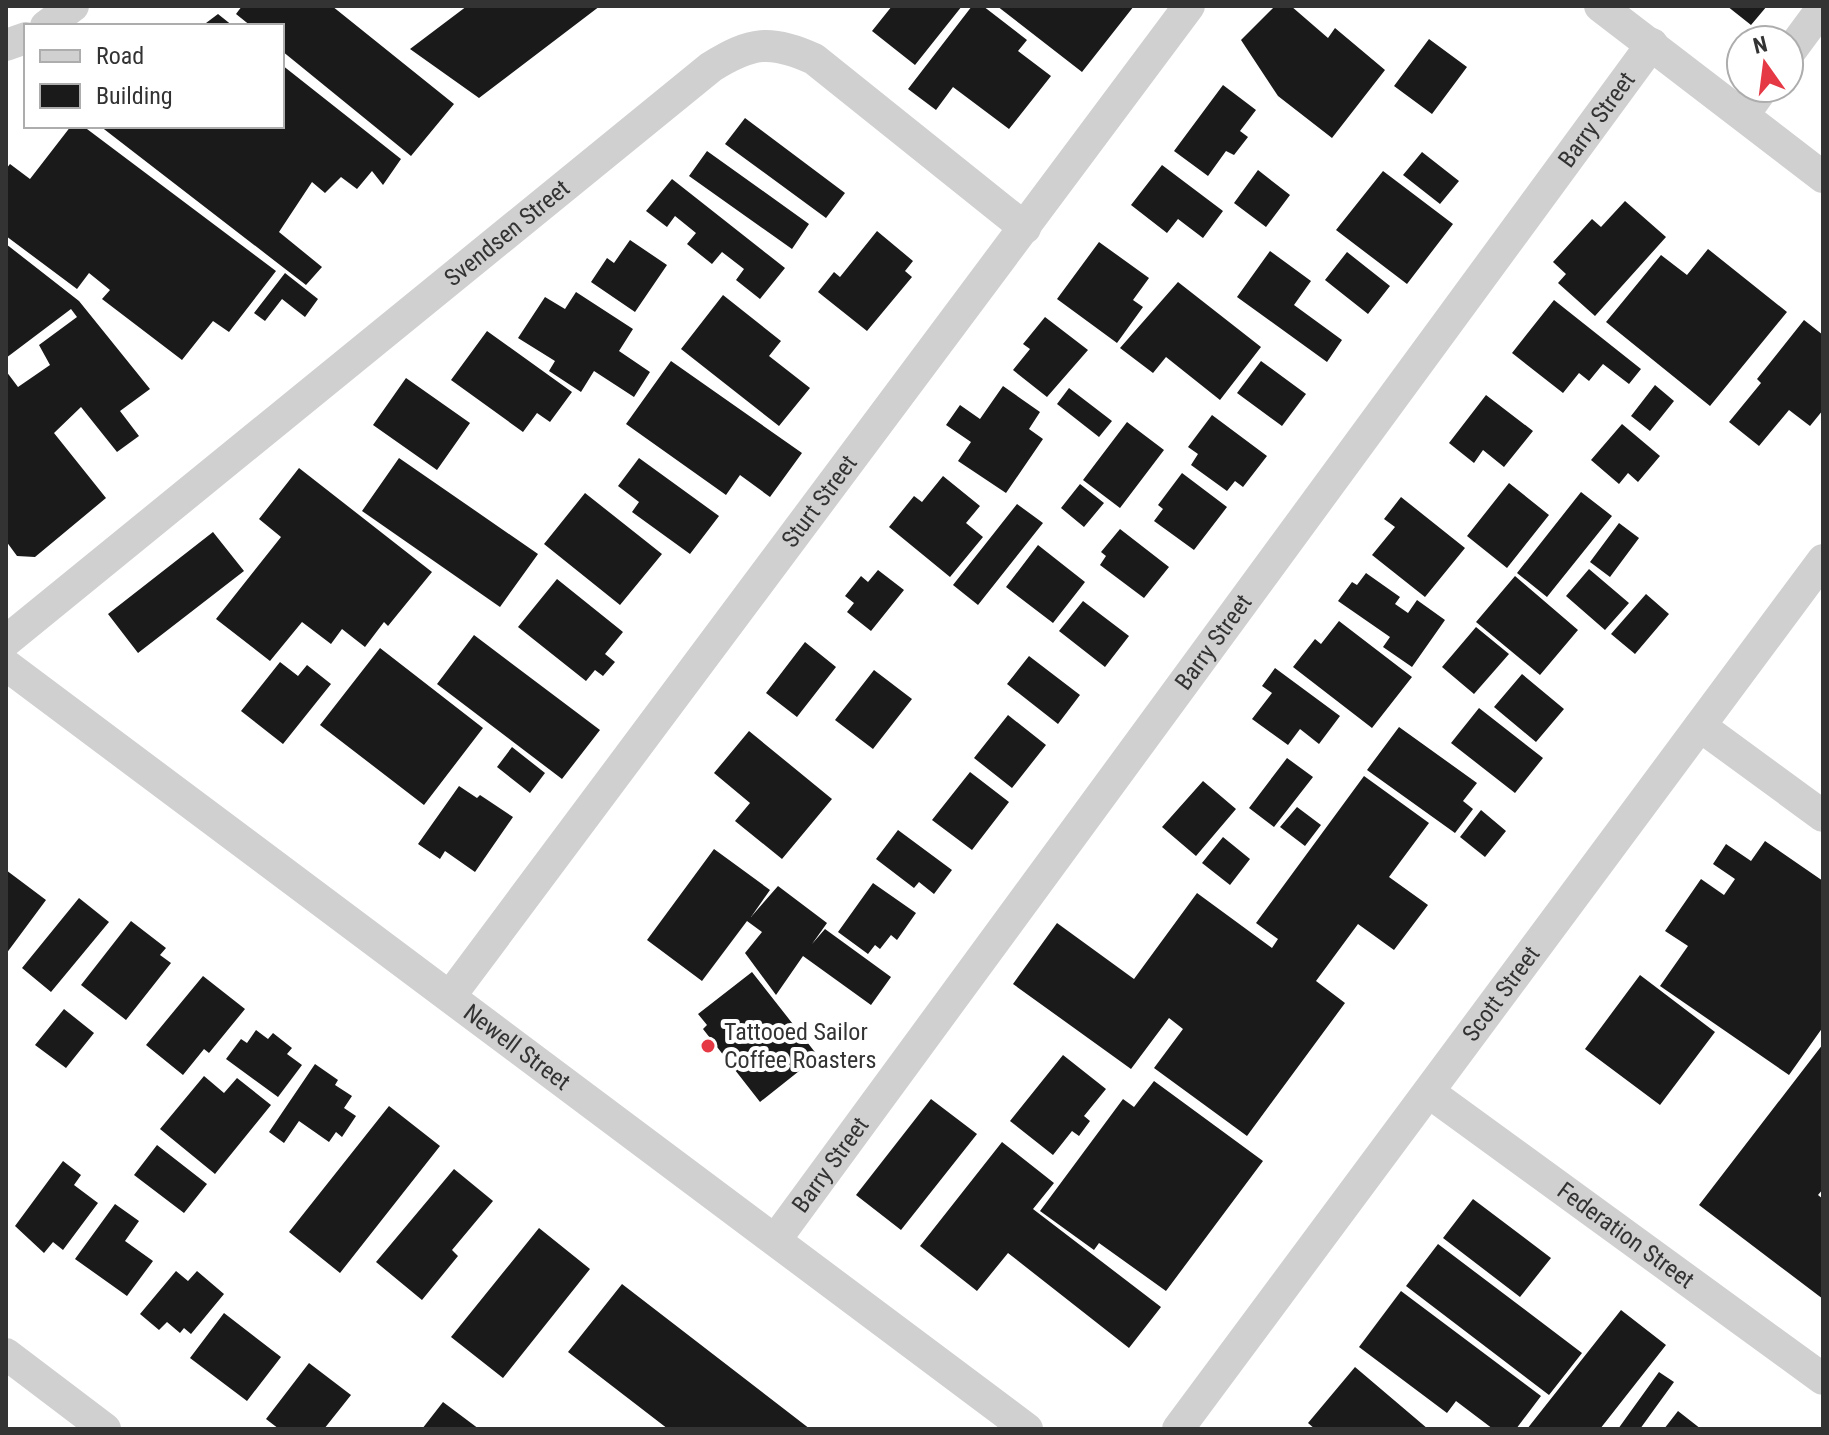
<svg xmlns="http://www.w3.org/2000/svg" width="1829" height="1435" font-family="'Roboto Condensed',sans-serif">
<style>
.building{fill:#1a1a1a}
.lines{fill:none;stroke-linecap:round;stroke-linejoin:round}
.minor{stroke:#d0d0d0;stroke-width:32}
.poi-dot{fill:#e63946;stroke:#fff;stroke-width:3}
.labels{text-anchor:middle;dominant-baseline:central;stroke-width:8;stroke-linejoin:round;paint-order:stroke}
.street-label{font-size:24px;fill:#333;stroke:#fff}
.poi-label{font-size:24px;fill:#333;stroke:#fff;text-anchor:start}
</style>
<rect width="100%" height="100%" fill="#fff"/>
<path class="building" d="M242,6H332L454,104L411,156L282,51V26H251L236,14Z
M467,6H600L479,98L410,49Z
M892,6H962L915,65L872,31Z
M972,6H983L1027,40L1018,51L1051,76L1009,129L953,87L936,110L908,89Z
M997,6H1134L1082,72Z
M1275,6H1291L1328,38L1335,28L1385,70L1332,138L1278,96L1241,40Z
M1727,6H1767L1751,25Z
M218,14L233,26H202Z
M1429,39L1467,67L1432,114L1394,86Z
M282,65L401,159L383,185L372,171L357,189L341,177L325,193L312,182L279,232L322,267L306,285L100,126H282Z
M1223,85L1256,110L1240,131L1248,137L1234,155L1226,151L1208,176L1174,151Z
M745,118L845,193L826,218L725,144Z
M71,126H83L276,271L229,332L213,321L182,360L102,299L110,290L89,273L77,289L6,236V169L10,164L30,179Z
M707,151L809,224L792,249L689,176Z
M1422,152L1459,181L1440,204L1403,175Z
M1162,165L1223,211L1203,238L1178,219L1167,233L1131,205Z
M1258,170L1290,195L1266,227L1234,203Z
M1383,171L1453,224L1407,284L1336,230Z
M672,179L785,268L760,299L736,280L744,269L722,252L712,264L687,244L696,233L675,216L667,227L646,211Z
M1625,201L1666,237L1595,316L1558,283L1566,274L1553,262L1592,219L1601,227Z
M877,231L913,261L905,271L912,277L867,331L818,292L834,272L840,277Z
M630,240L667,265L635,312L591,282L607,258L614,263Z
M1099,242L1149,278L1133,300L1143,307L1117,343L1057,299Z
M6,244L79,301L150,389L120,411L139,436L117,452L81,407L54,433L106,498L35,557L17,556L6,541V371L18,387L50,365L39,345L77,317L71,309L6,358Z
M1708,249L1787,312L1710,406L1606,322L1661,255L1687,275Z
M1270,251L1311,281L1294,305L1342,340L1327,362L1237,297Z
M1347,252L1390,286L1368,314L1325,280Z
M285,273L318,299L305,317L282,299L265,321L254,313Z
M1178,282L1261,347L1220,400L1166,357L1153,373L1120,348Z
M576,292L633,329L619,351L650,372L634,397L594,371L581,392L549,371L555,361L518,338L545,297L565,309Z
M723,295L781,341L769,356L810,388L779,426L681,349Z
M1554,300L1641,369L1629,384L1603,364L1589,381L1579,373L1563,393L1512,353Z
M1045,317L1088,350L1047,397L1013,370L1030,349L1023,344Z
M1804,320L1823,335V410L1810,426L1789,410L1759,446L1729,422L1761,383L1757,379Z
M487,331L572,392L550,422L537,413L523,432L451,380Z
M671,361L802,453L770,497L740,475L726,495L626,424Z
M1261,361L1306,394L1282,426L1237,393Z
M406,378L470,423L437,470L373,425Z
M1655,385L1674,401L1650,431L1631,416Z
M1003,386L1040,412L1029,429L1043,439L1006,493L958,461L971,442L946,425L960,405L980,419Z
M1069,388L1112,421L1099,437L1057,404Z
M1486,395L1533,431L1504,467L1483,450L1474,463L1449,443Z
M1212,415L1267,456L1243,487L1235,481L1227,491L1191,465L1198,454L1188,447Z
M1127,422L1164,450L1120,508L1083,480Z
M1622,424L1660,456L1638,482L1628,473L1619,484L1591,460Z
M399,458L538,554L500,607L362,511Z
M639,458L719,516L690,554L632,512L639,502L618,486Z
M299,468L432,572L388,626L384,622L365,647L342,629L331,644L302,622L270,661L216,619L281,537L259,519Z
M1182,473L1227,507L1194,550L1154,521L1163,509L1158,505Z
M943,476L980,506L966,523L983,537L950,577L889,527L914,496L922,502Z
M1509,483L1549,515L1507,568L1467,536Z
M1080,484L1104,503L1084,527L1061,508Z
M1581,492L1612,516L1547,597L1517,573Z
M585,493L662,554L620,605L544,544Z
M1401,497L1465,548L1425,597L1372,555L1395,527L1384,519Z
M1017,504L1043,523L978,605L953,585Z
M1619,523L1639,538L1610,577L1590,562Z
M1120,529L1169,567L1144,598L1100,565L1106,556L1101,552Z
M213,532L244,571L138,653L108,614Z
M1038,545L1085,582L1053,623L1006,587Z
M1589,569L1629,603L1605,630L1566,596Z
M878,570L904,590L871,631L847,612L854,603L845,596L861,576L868,582Z
M1366,573L1400,597L1395,604L1408,613L1417,600L1445,620L1412,667L1383,647L1390,637L1338,601L1352,582L1357,585Z
M1515,576L1578,630L1540,675L1476,622Z
M557,579L623,632L605,654L615,662L603,676L595,670L586,681L518,627Z
M1646,594L1669,614L1635,654L1611,634Z
M1083,601L1129,636L1105,667L1059,631Z
M1339,621L1412,677L1372,728L1293,667L1315,639L1321,644Z
M1476,627L1509,654L1474,694L1442,667Z
M474,635L600,730L562,779L437,684Z
M805,642L836,667L797,717L766,693Z
M380,648L483,728L424,805L320,725Z
M1029,656L1080,695L1058,724L1007,684Z
M280,662L298,676L307,665L331,684L283,744L241,711Z
M1275,668L1340,716L1319,744L1300,729L1288,745L1252,719L1272,693L1262,686Z
M874,670L912,699L873,749L835,720Z
M1522,674L1564,709L1536,742L1494,707Z
M1479,708L1543,758L1515,793L1451,743Z
M1008,715L1046,745L1012,788L974,758Z
M1399,727L1477,783L1463,801L1473,809L1455,833L1367,770Z
M749,731L832,799L782,859L735,821L750,803L714,773Z
M512,747L545,773L530,793L497,767Z
M1287,758L1313,777L1274,827L1249,808Z
M970,772L1009,802L972,850L932,820Z
M1364,776L1429,823L1389,877L1428,905L1394,950L1358,924L1316,981L1345,1003L1247,1136L1154,1068L1183,1029L1169,1018L1131,1069L1013,984L1057,923L1134,979L1197,893L1272,948L1278,939L1256,923Z
M1203,781L1236,809L1196,856L1162,827Z
M459,786L477,798L480,795L513,817L475,872L445,851L440,859L418,844Z
M1297,807L1321,825L1305,846L1280,827Z
M1481,810L1506,831L1485,857L1460,837Z
M898,830L952,870L934,894L919,882L914,888L876,859Z
M1223,837L1250,859L1230,885L1202,863Z
M1765,841L1823,881V1027L1789,1075L1660,986L1688,946L1665,931L1701,879L1724,895L1735,879L1713,864L1726,844L1751,861Z
M714,849L770,890L751,917L778,886L827,923L812,944L825,929L891,977L871,1005L803,956L776,995L745,953L762,932L747,921L702,981L647,940Z
M6,870L46,900L6,954Z
M873,883L916,913L897,940L891,935L880,949L875,945L868,954L838,932Z
M79,898L109,922L51,992L22,968Z
M131,921L166,948L160,955L171,963L126,1020L81,985Z
M752,972L818,1056L760,1102L703,1029L707,1025L698,1014Z
M1640,975L1715,1032L1660,1105L1585,1049Z
M203,976L245,1009L209,1053L204,1049L183,1075L146,1045Z
M64,1009L94,1033L66,1068L35,1045Z
M256,1030L268,1039L273,1033L292,1048L287,1054L302,1065L278,1097L226,1059L241,1039L247,1043Z
M1823,1044V1189L1818,1195L1823,1199V1299L1699,1205Z
M1063,1055L1106,1089L1084,1116L1090,1121L1079,1136L1072,1131L1053,1155L1010,1121Z
M315,1064L338,1080L335,1085L352,1096L344,1108L356,1116L342,1137L336,1132L329,1142L299,1121L284,1143L269,1132Z
M204,1076L224,1093L237,1078L271,1105L215,1174L160,1129Z
M1154,1081L1263,1161L1166,1291L1099,1243L1094,1250L1040,1211L1123,1099L1134,1107Z
M931,1099L977,1134L901,1230L856,1195Z
M389,1106L440,1146L340,1273L289,1232Z
M1002,1142L1054,1183L1033,1209L1161,1307L1129,1348L1008,1253L977,1291L920,1246Z
M157,1145L207,1184L184,1213L134,1175Z
M63,1161L81,1175L74,1185L98,1203L63,1250L53,1242L44,1253L15,1226Z
M454,1169L493,1201L452,1250L458,1256L422,1300L376,1262Z
M1473,1199L1551,1258L1520,1297L1443,1238Z
M115,1204L139,1221L125,1241L153,1261L127,1296L75,1259Z
M539,1228L590,1269L503,1378L451,1337Z
M1438,1244L1582,1353L1549,1395L1406,1286Z
M176,1271L188,1281L197,1271L224,1294L191,1334L184,1328L180,1333L167,1322L159,1330L140,1314Z
M622,1284L810,1429H668L568,1352Z
M1401,1291L1541,1396L1516,1429H1493L1456,1401L1447,1413L1359,1347Z
M1621,1310L1666,1345L1600,1429H1527Z
M224,1313L281,1357L247,1401L190,1358Z
M309,1363L351,1395L324,1429H279L266,1419Z
M1355,1367L1428,1429H1315L1308,1423Z
M1659,1372L1674,1382L1640,1429H1618Z
M443,1402L479,1429H422Z
M1678,1411L1701,1429H1664Z"/>
<g class="lines">
<g class="minor">
<path d="M1600,6L1823,177"/>
<path d="M46,26L73,6"/>
<path d="M6,45L26,38"/>
<path d="M1789,53L1823,7"/>
<path d="M1744,114L1763,88"/>
<path id="s1" d="M6,641L711,67C751,42 771,39 814,59L1025,228"/>
<path id="s2" d="M6,665L1027,1429"/>
<path d="M1700,726L1823,816"/>
<path id="s3" d="M451,995L1189,6"/>
<path id="s4" d="M1430,1093L1823,1379"/>
<path id="s5" d="M776,1239L1652,44"/>
<path d="M6,1354L105,1429"/>
<path id="s6" d="M1178,1429L1823,560"/>
</g>
</g>
<circle class="poi-dot" cx="708" cy="1046" r="8"/>
<g class="labels">
<g class="street-label">
<text stroke="none"><textPath href="#s5" startOffset="1388">Barry Street</textPath></text>
<text stroke="none"><textPath href="#s1" startOffset="646">Svendsen Street</textPath></text>
<text stroke="none"><textPath href="#s3" startOffset="616">Sturt Street</textPath></text>
<text stroke="none"><textPath href="#s5" startOffset="740">Barry Street</textPath></text>
<text stroke="none"><textPath href="#s6" startOffset="542">Scott Street</textPath></text>
<text stroke="none"><textPath href="#s2" startOffset="638">Newell Street</textPath></text>
<text stroke="none"><textPath href="#s5" startOffset="92">Barry Street</textPath></text>
<text stroke="none"><textPath href="#s4" startOffset="242">Federation Street</textPath></text>
</g>
<g class="poi-label">
<text x="724" y="1032">Tattooed Sailor<tspan x="724" dy="28">Coffee Roasters</tspan></text>
</g>
</g>
<rect width="1829" height="1435" fill="none" stroke="#333333" stroke-width="16"/>
<rect x="24" y="24" width="260" height="104" fill="#ffffff" stroke="#adadad" stroke-width="2"/>
<rect x="40" y="50" width="40" height="12" fill="#d0d0d0" stroke="#adadad" stroke-width="2"/>
<text x="96" y="64" font-size="24" fill="#333333">Road</text>
<rect x="40" y="84" width="40" height="24" fill="#1a1a1a" stroke="#adadad" stroke-width="2"/>
<text x="96" y="104" font-size="24" fill="#333333">Building</text>
<g transform="translate(1765 64) rotate(346)"><circle r="38" fill="#ffffff" stroke="#adadad" stroke-width="2"/>
<path d="M0-6L14 30L0 20L-14 30Z" fill="#e63946"/>
<text y="-12" font-size="22" font-weight="bold" text-anchor="middle" fill="#333333">N</text>
</g>
</svg>
